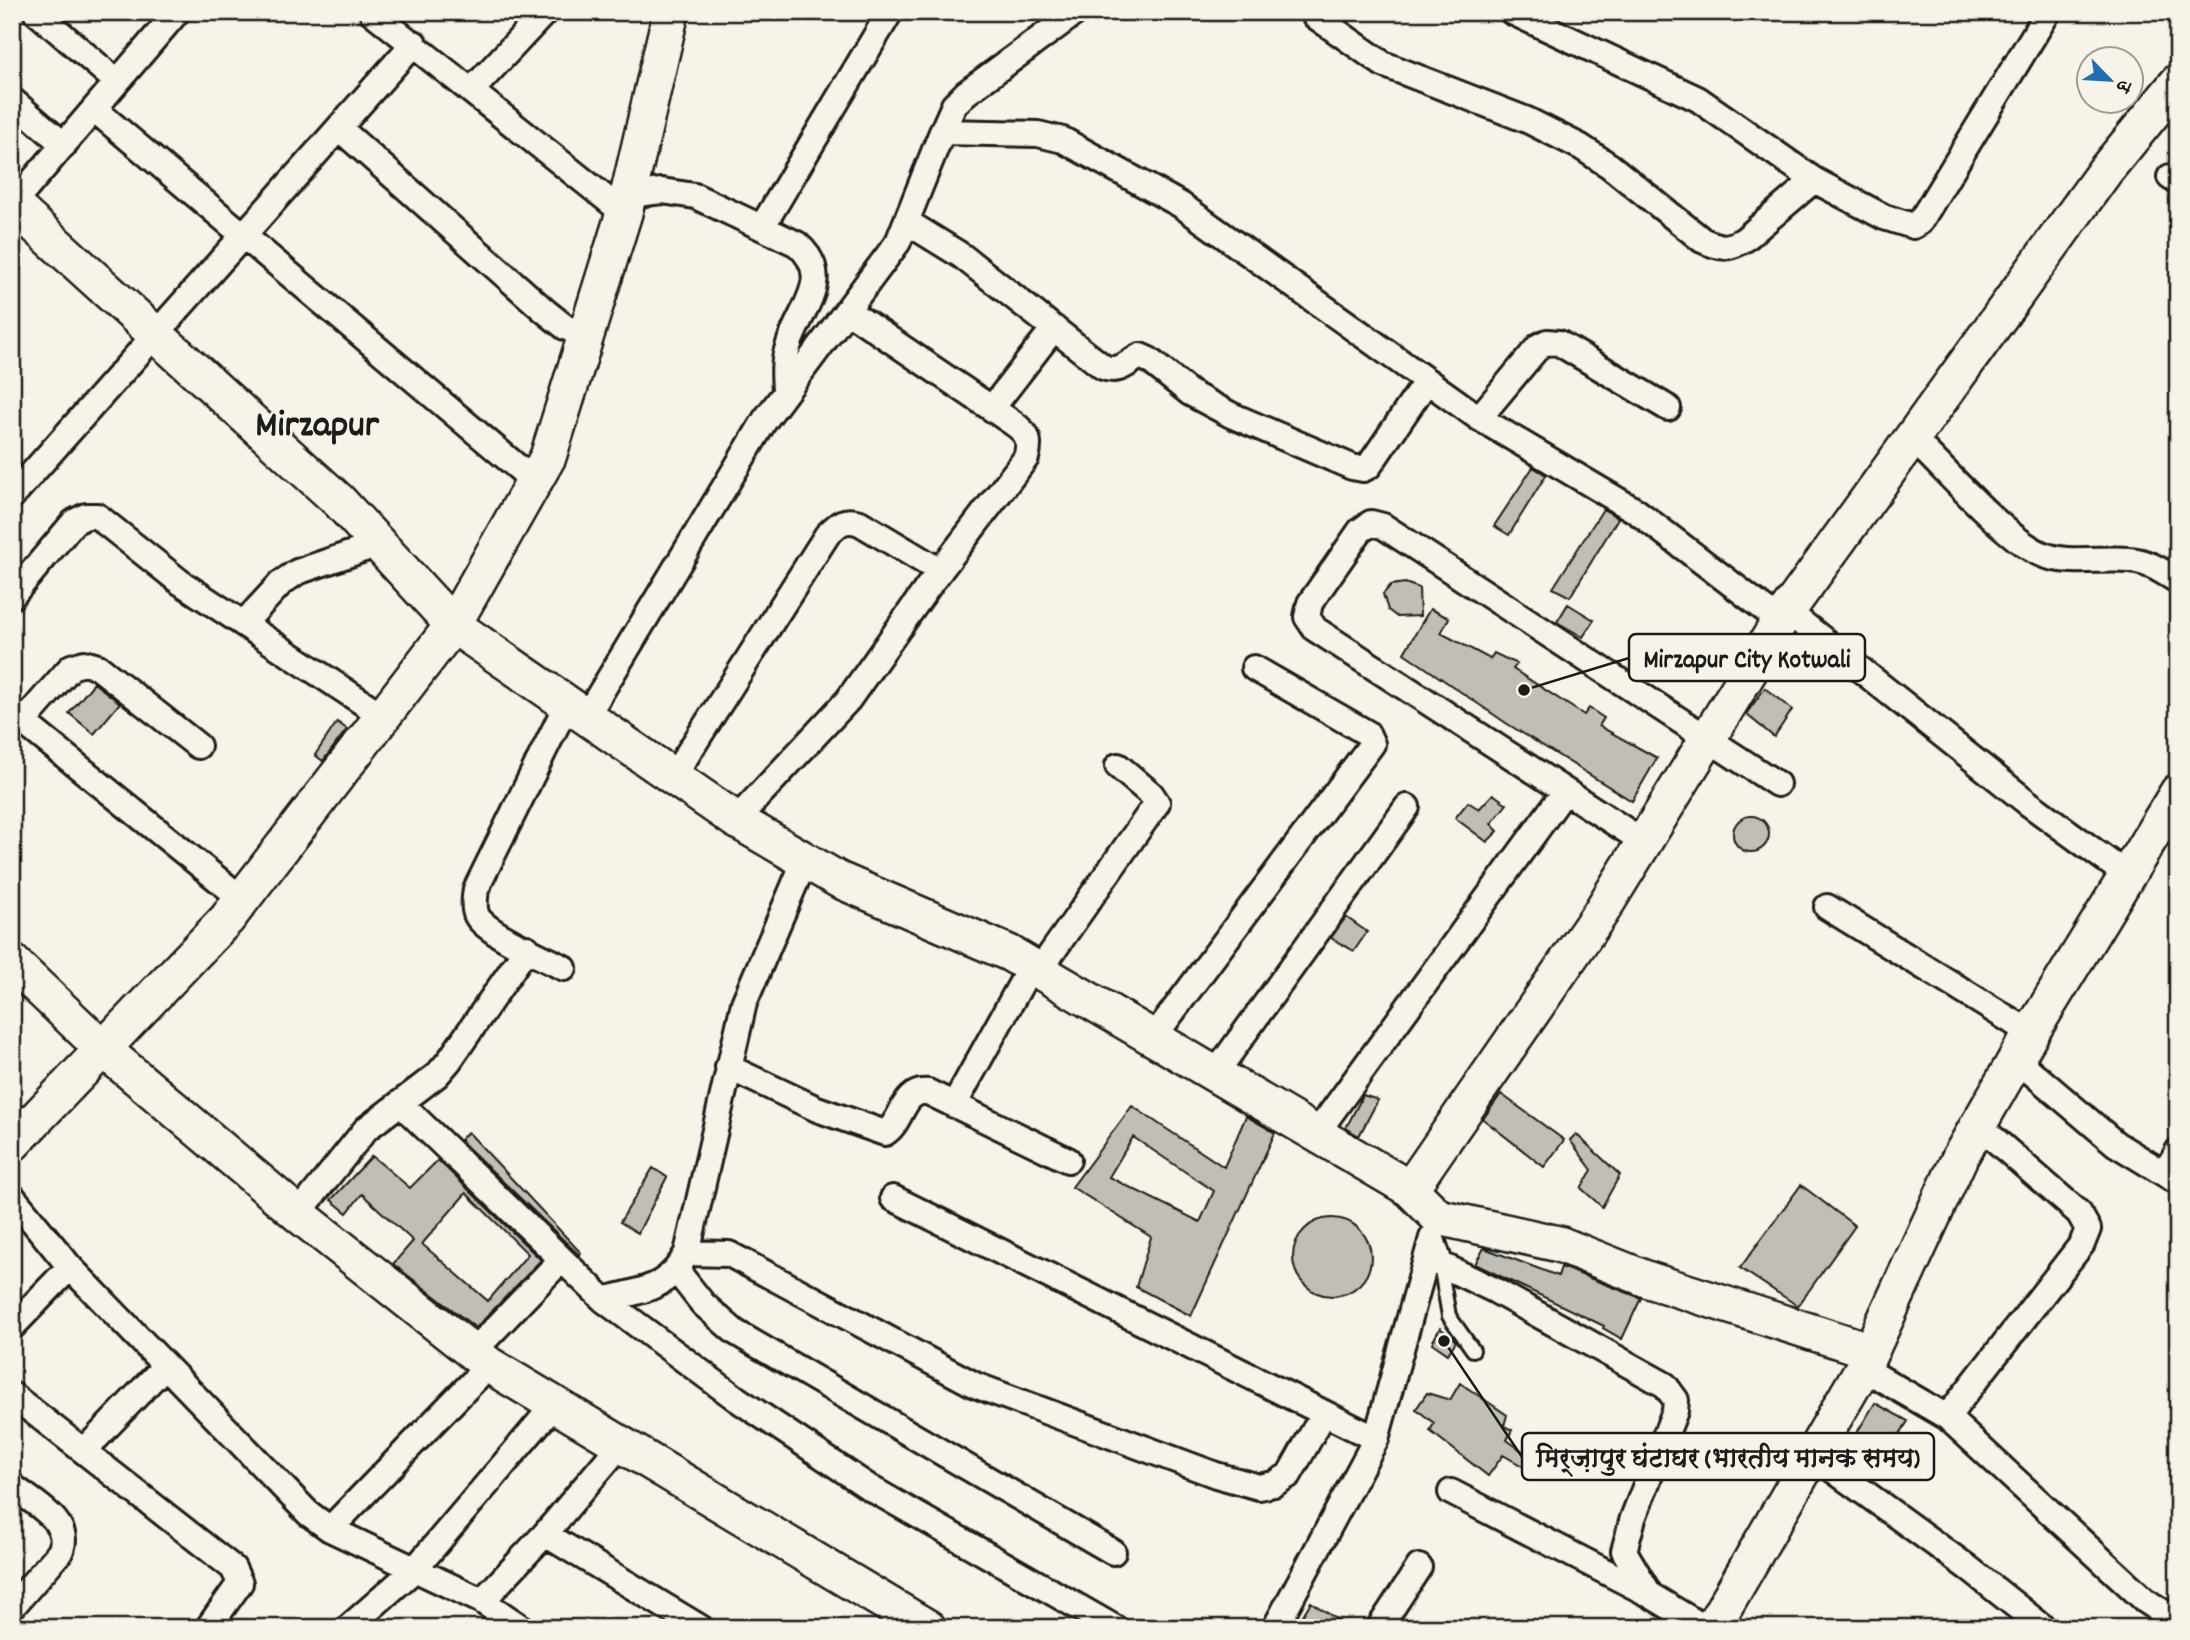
<svg xmlns="http://www.w3.org/2000/svg" width="2190" height="1640" font-family="Dekko,'Playpen Sans Deva',sans-serif">
<style>
.building{fill:#c0beb5;stroke:#1c1c1c;stroke-width:2;fill-rule:evenodd}
.lines{fill:none;stroke-linecap:round;stroke-linejoin:round}
.lane-casing{stroke:#1c1c1c;stroke-width:18}
.street-casing{stroke:#1c1c1c;stroke-width:30}
.secondary-casing{stroke:#1c1c1c;stroke-width:40}
.lane{stroke:#f7f3e8;stroke-width:12}
.street{stroke:#f7f3e8;stroke-width:24}
.secondary{stroke:#f7f3e8;stroke-width:35}
.labels{text-anchor:middle;dominant-baseline:central;stroke-width:5;stroke-linejoin:round;paint-order:stroke}
.town-label{font-size:38px;font-weight:bold;fill:#1c1c1c;stroke:#f7f3e8}
.leader{fill:none;stroke:#1c1c1c;stroke-width:2.5}
.callout-dot{fill:#1c1c1c;stroke:#f7f3e8;stroke-width:2.5}
.callout{fill:#f7f3e8;stroke:#1c1c1c;stroke-width:2.5}
.callout-label{font-size:26px;text-anchor:middle;font-weight:bold;fill:#1c1c1c}
</style>
<rect width="100%" height="100%" fill="#f7f3e8"/>
<filter id="ink" filterUnits="userSpaceOnUse"><feTurbulence type="fractalNoise" baseFrequency=".0143" numOctaves="2"/><feDisplacementMap in="SourceGraphic" scale="14" xChannelSelector="R" yChannelSelector="G"/><feConvolveMatrix kernelMatrix="1 2 1 2 8 2 1 2 1" color-interpolation-filters="sRGB"/></filter>
<g filter="url(#ink)">
<path class="building" d="M1533,467L1546,475L1509,535L1494,526Z
M1603,509L1618,518L1570,597L1553,588Z
M1405,583L1419,588L1420,616L1397,617L1388,610L1383,594L1391,585Z
M1568,604L1594,620L1583,637L1557,622Z
M1430,609L1449,618L1441,633L1490,659L1494,653L1517,664L1513,669L1584,715L1589,708L1604,718L1599,726L1657,758L1632,801L1506,723L1404,653Z
M94,683L120,703L94,734L69,713Z
M1765,688L1792,710L1774,737L1746,714Z
M337,722L347,729L323,761L315,755Z
M1493,794L1507,804L1491,824L1498,831L1487,842L1455,818L1468,802L1479,809Z
M1733 834a18 18 0 1 1 36 0a18 18 0 1 1-36 0Z
M1346,917L1367,932L1354,951L1331,938Z
M1501,1094L1564,1140L1544,1167L1483,1119Z
M1363,1095L1378,1100L1359,1136L1346,1128Z
M1132,1106L1224,1167L1246,1116L1275,1133L1191,1316L1136,1287L1151,1237L1072,1187ZM1133,1137L1214,1191L1200,1222L1109,1177Z
M468,1132L581,1253L579,1255L460,1140Z
M1576,1134L1620,1175L1602,1207L1581,1188L1592,1170L1570,1140Z
M372,1156L410,1188L438,1160L541,1260L476,1328L393,1264L413,1241L362,1194L347,1213L331,1200ZM466,1193L528,1254L488,1301L422,1244Z
M653,1168L667,1177L638,1233L620,1222Z
M1801,1185L1855,1226L1798,1306L1740,1268Z
M1293 1257a39 39 0 1 1 78 0a39 39 0 1 1-78 0Z
M1484,1248L1558,1276L1561,1267L1641,1298L1622,1339L1603,1328L1604,1326L1475,1264Z
M1440,1328L1456,1341L1448,1354L1432,1343Z
M1460,1383L1507,1415L1504,1426L1512,1430L1507,1440L1538,1462L1533,1472L1503,1455L1488,1476L1430,1431L1434,1423L1416,1409L1427,1393L1450,1400Z
M1875,1403L1908,1421L1875,1474L1844,1454Z
M1311,1602L1350,1628H1295Z"/>
<g class="lines">
<defs>
<path id="lane" d="M1440,1264L1449,1316L1473,1350"/>
<path id="street" d="M36,12L117,82
M372,12L624,213
M1512,12L1698,99L1814,180L1884,217L1913,226L1920,222L2048,12
M1315,16L1383,64L1527,120L1581,147L1610,166L1702,240C1719,248 1728,250 1745,239L1814,180
M472,90L545,12
M12,100L64,145
M94,109L534,481
M339,128L545,311L565,327L586,336
M942,132L954,105L966,93L1076,12
M2170,177L2178,182
M628,195L662,191L695,196L797,244C836,278 800,307 788,347C783,361 784,375 785,390
M12,205L177,12
M907,222L962,256L1103,367C1120,373 1125,364 1140,356L1149,360L1190,393L1231,415L1352,467L1363,469L1369,466L1426,382
M762,227L890,12
M992,408L1054,328
M1479,418L1539,346L1547,342L1559,343L1668,408
M1912,438C1944,468 2003,536 2039,553C2066,566 2101,557 2129,560C2148,561 2162,571 2178,581
M12,496L414,43
M12,596L74,522L86,516H97L180,582L383,716
M1787,611L2028,803L2127,875
M244,623L281,583L297,572L379,544
M12,713L242,899
M586,717L765,420L898,242L942,132L1038,134L1063,140L1181,205L1479,418L1636,511L1780,621
M23,722L71,667L84,663L98,667L198,746
M673,777L827,535C839,523 844,518 860,523L940,571
M736,820L848,700L930,584L1026,458C1031,440 1028,434 1013,423L848,311
M1644,842L1315,629L1307,617L1310,603L1360,531L1371,523L1383,526L1777,784
M1827,907L2031,1033
M564,968C545,958 487,934 477,916C473,908 475,897 476,889L567,704
M1039,971L1157,803L1151,794L1118,766
M1153,1038L1372,744L1367,733L1254,668
M2016,1059L2116,1144L2178,1182
M728,1067L817,1109L885,1133C903,1122 902,1089 928,1092L1068,1160
M1215,1074L1407,807
M400,1103L604,1300L737,1399L870,1488L1115,1628
M954,1105L1031,966
M1316,1134L1565,791
M2166,1173L2178,1151
M12,1196L70,1267L308,1513L330,1529L482,1601L522,1628
M893,1198L1376,1439
M298,1214L366,1129L437,1075L449,1061L527,948
M1432,1239L1440,1264L1494,1290L1665,1385L1676,1400L1675,1411L1633,1518L1624,1551L1650,1595L1705,1628
M687,1253L729,1254L975,1385L1216,1475L1259,1487L1274,1484L1289,1475L1324,1413
M677,1271L703,1304L735,1332L1113,1552
M604,1300C643,1289 666,1291 687,1253L744,1003L805,860
M12,1327L70,1267
M473,1352L560,1261
M1863,1368L1947,1417L2146,1601L2178,1622
M12,1395L233,1568L240,1583L208,1628
M1947,1417L2082,1244L2088,1229L2079,1213L1978,1125
M84,1451L165,1366
M1814,1456L1967,1567L2044,1628
M12,1486C33,1503 74,1522 60,1552L12,1607
M1451,1492L1647,1593
M330,1529L489,1365
M545,1534L701,1628
M482,1601L545,1534L621,1444
M348,1628L415,1569L555,1404
M1275,1628L1376,1439L1432,1238
M1379,1628L1419,1567"/>
<path id="secondary" d="M12,204L339,501L453,625L736,820L839,880L1009,953L1410,1189L1438,1217L1559,1244L1649,1280L1871,1351
M12,962L103,1049L298,1214L489,1365L928,1628
M12,1144L227,919L453,625L548,457L624,213L671,12
M1410,1189L1601,912L1780,621L2105,171L2178,82
M1712,1628L1863,1368L1960,1157L2031,1033L2178,792"/>
</defs>
<use href="#lane" class="lane-casing"/>
<use href="#street" class="street-casing"/>
<use href="#secondary" class="secondary-casing"/>
<use href="#lane" class="lane"/>
<use href="#street" class="street"/>
<use href="#secondary" class="secondary"/>
</g>
</g>
<g class="labels">
<g class="town-label">
<text x="317" y="427">Mirzapur</text>
</g>
</g>
<path class="leader" d="M1524 690L1629 658M1444 1341L1522 1457"/>
<g class="callout-dot">
<circle cx="1524" cy="690" r="7"/>
<circle cx="1444" cy="1341" r="7"/>
</g>
<g class="callout">
<rect x="1629" y="634" width="236" height="47" rx="7"/>
<rect x="1522" y="1433" width="412" height="47" rx="7"/>
</g>
<g class="callout-label">
<text x="1747" y="667">Mirzapur City Kotwali</text>
<text x="1728" y="1466">मिर्ज़ापुर घंटाघर (भारतीय मानक समय)</text>
</g>
<rect width="2190" height="1640" fill="none" stroke="#f7f3e8" stroke-width="42"/>
<rect x="21" y="21" width="2148" height="1598" fill="none" stroke="#1c1c1c" stroke-width="2.5" filter="url(#ink)"/>
<g transform="translate(2110 80) rotate(115)"><circle r="33" fill="#f7f3e8" stroke="#9f9d96" stroke-width="2"/>
<path d="M0-5L12 26L0 18L-12 26Z" fill="#1f6fb2"/>
<text y="-10" font-size="19" font-weight="bold" text-anchor="middle" fill="#1c1c1c">उ</text>
</g>
</svg>
